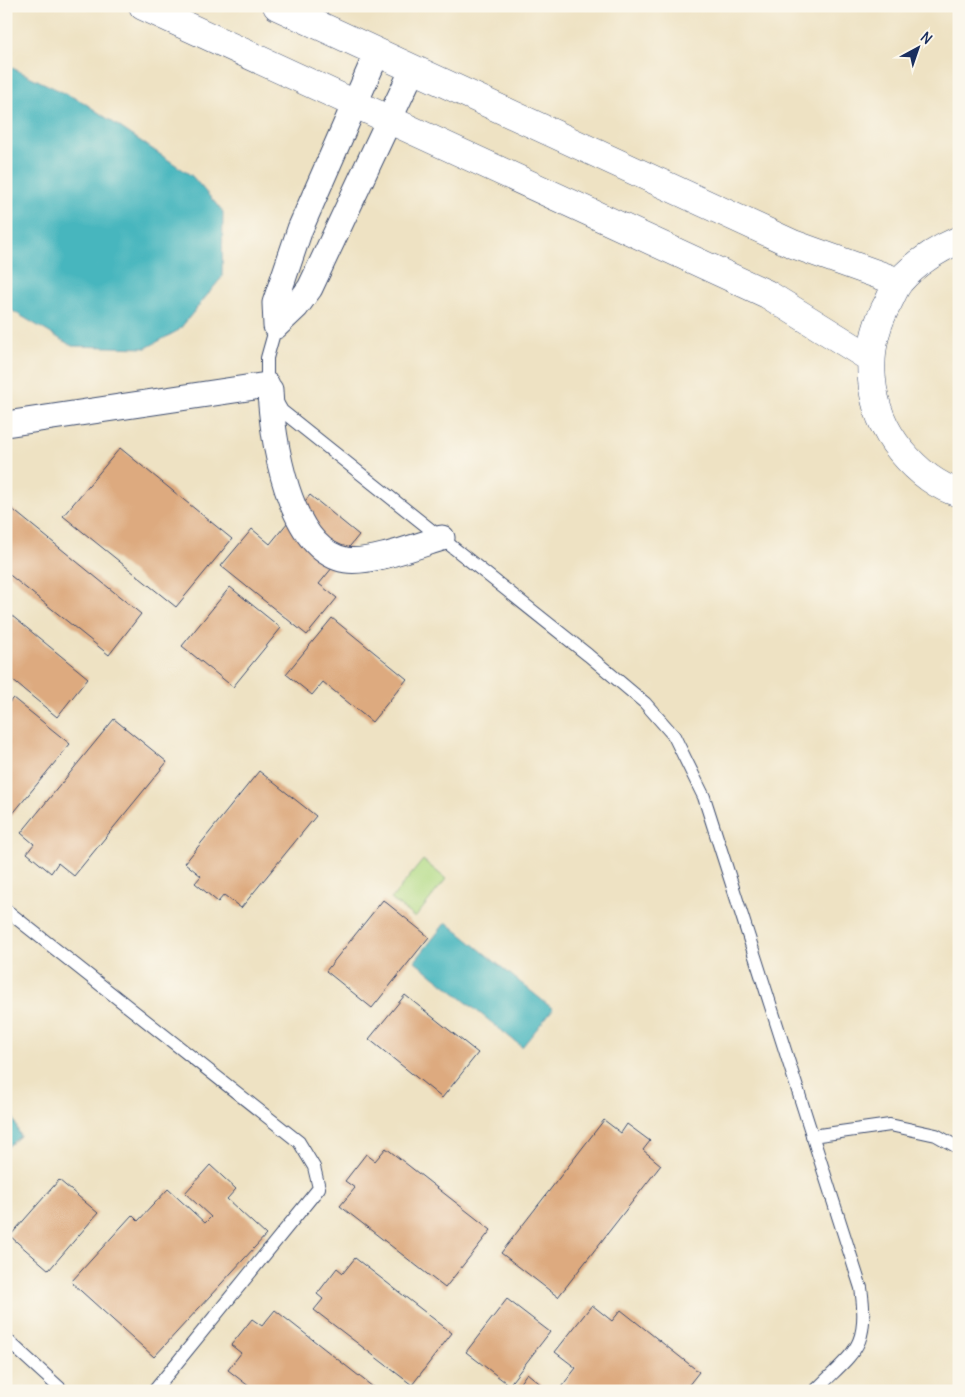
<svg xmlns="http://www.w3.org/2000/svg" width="965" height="1397" font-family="Delius,sans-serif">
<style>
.green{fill:#b1da84;stroke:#668471}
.water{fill:#46b6be;stroke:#30728e}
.building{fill:#ddaa7f}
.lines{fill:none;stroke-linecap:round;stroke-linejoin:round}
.service-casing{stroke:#3b4a6d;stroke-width:14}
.minor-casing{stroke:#3b4a6d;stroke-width:27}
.tertiary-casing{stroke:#3b4a6d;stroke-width:29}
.service{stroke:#fff;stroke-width:12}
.minor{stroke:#fff;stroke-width:25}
.tertiary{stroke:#fff;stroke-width:28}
</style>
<rect width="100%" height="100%" fill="#fbf7ec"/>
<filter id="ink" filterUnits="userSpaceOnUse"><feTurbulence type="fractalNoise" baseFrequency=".02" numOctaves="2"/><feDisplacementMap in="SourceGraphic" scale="10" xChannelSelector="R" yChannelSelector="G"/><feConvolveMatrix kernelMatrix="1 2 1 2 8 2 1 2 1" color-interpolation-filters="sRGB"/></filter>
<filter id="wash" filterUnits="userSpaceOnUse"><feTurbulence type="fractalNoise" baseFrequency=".0096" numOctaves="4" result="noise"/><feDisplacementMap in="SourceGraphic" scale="20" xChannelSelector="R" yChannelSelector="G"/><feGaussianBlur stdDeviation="1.12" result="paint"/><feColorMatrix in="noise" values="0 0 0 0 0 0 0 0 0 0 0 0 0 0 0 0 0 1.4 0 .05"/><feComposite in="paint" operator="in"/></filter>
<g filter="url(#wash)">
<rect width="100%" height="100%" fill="#eee2c3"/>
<path class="green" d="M423,860L446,879L415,918L391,899Z"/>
<path class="water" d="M6,65L83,102L192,176L223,212L222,277L179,330L146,348L72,346L6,307Z
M446,922L553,1009L522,1047L415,961Z
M6,1098L20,1136L6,1148Z"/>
<g id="blocks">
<path class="building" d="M120,448L232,539L176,607L63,516Z
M310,495L359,535L319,584L337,598L307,635L221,566L252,529L270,544Z
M6,504L141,614L109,655L6,572Z
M230,587L281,628L233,687L182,646Z
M6,611L88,678L57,717L6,675Z
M332,618L407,679L372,722L323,682L312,695L286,674Z
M13,698L70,744L6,822V706Z
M114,719L167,762L74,876L58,863L51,873L27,853L34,844L21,833Z
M259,771L316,816L241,908L224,895L218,902L195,883L201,876L185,863Z
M383,900L429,937L372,1008L326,971Z
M405,995L478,1053L442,1098L369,1039Z
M604,1120L621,1133L627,1124L650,1141L643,1150L661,1165L558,1297L501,1253Z
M386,1148L491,1230L445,1288L340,1206L355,1188L345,1181L366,1154L375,1161Z
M210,1165L236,1189L227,1199L266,1235L154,1357L71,1282L132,1215L138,1221L168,1189L205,1223L211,1217L185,1193Z
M59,1180L98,1213L49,1270L10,1236Z
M355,1258L452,1333L412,1385L314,1310L323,1299L317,1294L337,1268L343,1273Z
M507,1299L550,1332L509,1385L466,1352Z
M592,1305L612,1321L621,1310L699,1372L684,1391H558L576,1368L555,1352Z
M275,1310L378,1391H255L228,1370L241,1353L231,1345L252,1319L262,1326Z
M527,1373L549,1391H514Z"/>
</g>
</g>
<g filter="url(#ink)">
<use href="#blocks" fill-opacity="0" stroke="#3b4a6d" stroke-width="1"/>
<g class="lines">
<defs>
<path id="service" d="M276,326L267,358V385L282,411L588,655L645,703L674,736L704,797L861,1288C870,1348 854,1351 815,1391
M6,910L299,1142L314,1167L319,1188L154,1391
M812,1136L890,1125L936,1135L959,1148
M6,1339L63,1391"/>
<path id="minor" d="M276,326L275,303L300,229L377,53
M276,326L296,307L310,288L413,69
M270,390C272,437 288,550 346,560C369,564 419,545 442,538
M6,424L267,385"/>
<path id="tertiary" d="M143,6L767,294L870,358
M277,6L793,244L899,282
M959,240C936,250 917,262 900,281C895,287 892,295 889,301C862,348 866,409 901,451C916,469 936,486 959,493"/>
</defs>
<use href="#service" class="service-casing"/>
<use href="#minor" class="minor-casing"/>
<use href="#tertiary" class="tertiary-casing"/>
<use href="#service" class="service"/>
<use href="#minor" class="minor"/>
<use href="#tertiary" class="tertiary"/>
</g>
</g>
<rect width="965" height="1397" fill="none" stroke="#fbf7ec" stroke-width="25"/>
<g transform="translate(918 48) rotate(40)" stroke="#fbf7ec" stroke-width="4" paint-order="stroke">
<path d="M0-4L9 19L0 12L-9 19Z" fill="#1b2f5e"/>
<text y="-8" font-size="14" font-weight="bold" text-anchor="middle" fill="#1b2f5e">N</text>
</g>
</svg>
